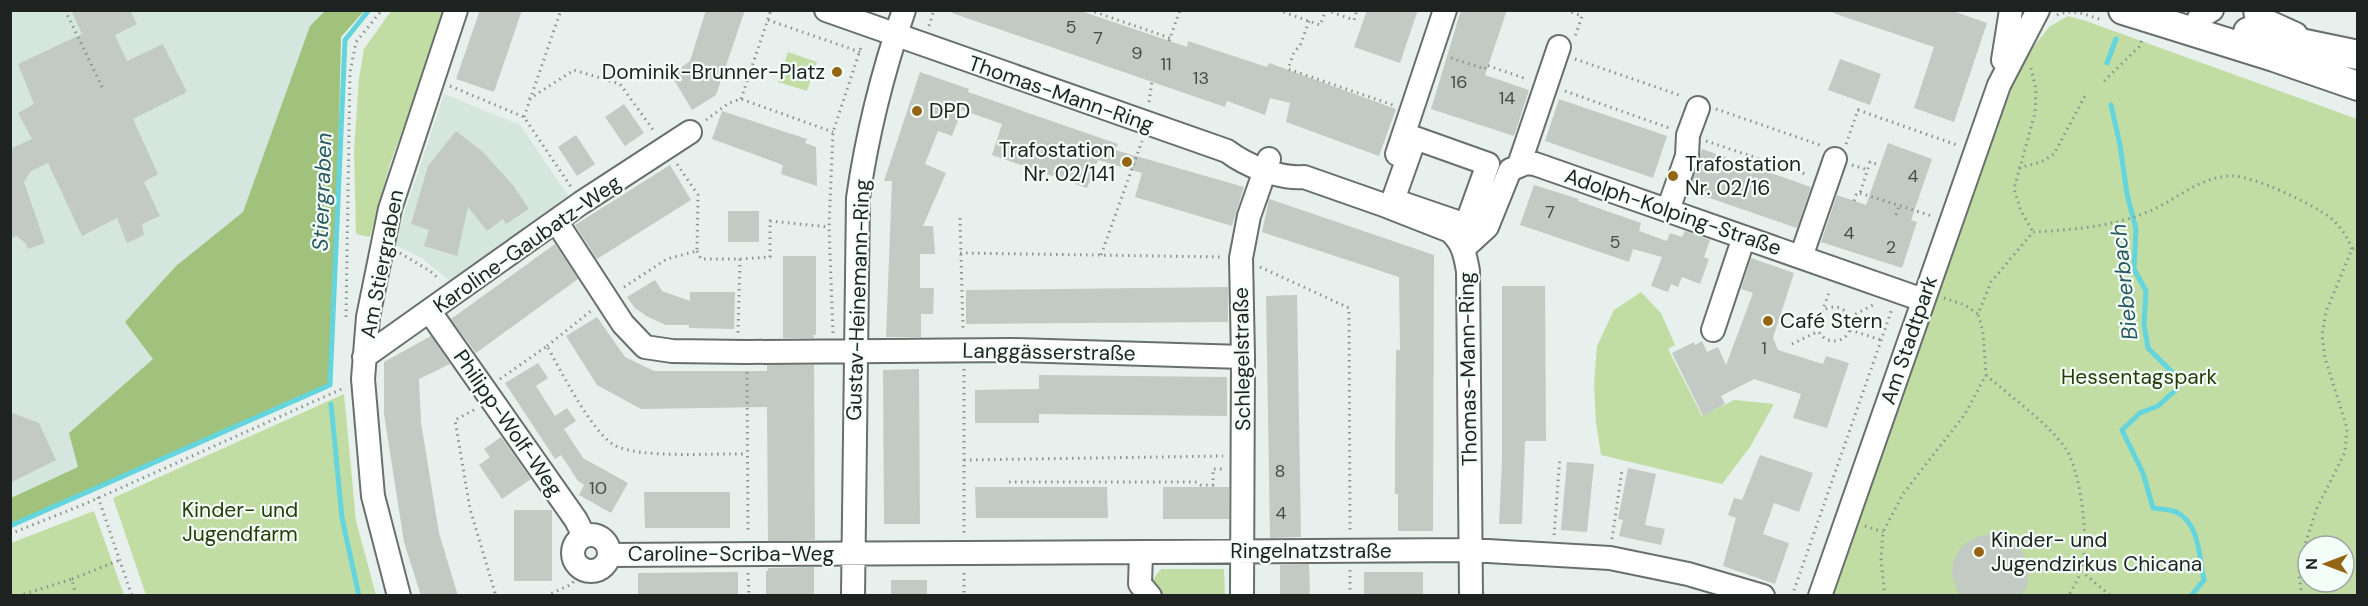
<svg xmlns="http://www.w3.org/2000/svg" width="2368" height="606" font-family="'DM Sans',sans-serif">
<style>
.built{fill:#d5e6de}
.green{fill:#c1dda4;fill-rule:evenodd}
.forest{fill:#a1c27c}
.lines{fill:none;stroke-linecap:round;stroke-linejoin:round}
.stream{stroke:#64d4dd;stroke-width:5}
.building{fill:#c3cac3}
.minor-casing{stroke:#68706c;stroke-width:26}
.major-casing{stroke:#68706c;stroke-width:32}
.path{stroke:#8c938f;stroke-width:3;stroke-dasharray:1.5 4.5;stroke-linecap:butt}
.minor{stroke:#fff;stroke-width:22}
.major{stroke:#fff;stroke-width:28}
.poi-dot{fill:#946514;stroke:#f4fef9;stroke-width:2}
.labels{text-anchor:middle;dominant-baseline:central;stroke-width:4.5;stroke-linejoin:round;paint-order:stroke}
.number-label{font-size:18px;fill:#474c49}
.poi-label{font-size:21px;fill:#1e2220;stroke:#f4fef9;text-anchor:start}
.street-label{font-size:21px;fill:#1e2220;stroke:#f4fef9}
.park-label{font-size:21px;fill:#283c08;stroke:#f4fef9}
.water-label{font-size:22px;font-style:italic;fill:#27585c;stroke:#f4fef9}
</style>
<rect width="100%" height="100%" fill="#e7f0ec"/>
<path class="built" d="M10,11H364L341,37L337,211L329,386L11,524Z
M444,94L520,125L571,200L449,280L423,259L394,244Z"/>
<path class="green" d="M391,11H446L390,164L370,237L356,234L354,151L359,78L364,49Z
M2068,16L2086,21L2357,119V595L1831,596L2017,68L2049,27ZM2308,546H2344V582H2308Z
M788,52L817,62L807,91L778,82Z
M1641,292L1661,313L1675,345L1668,349L1702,416L1734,400L1774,404L1750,447L1722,484L1601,455L1596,422L1594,384L1597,346L1614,310Z
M344,394L356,521L376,595H146L113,498Z
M94,511L124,595H11V543Z
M1161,569H1224L1225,595H1164L1151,582Z"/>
<path class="forest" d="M325,11H364L341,37L337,211L329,386L11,524V498L78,467L69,433L153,359L125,322L176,266L243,212L310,26Z"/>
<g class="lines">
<path class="stream" d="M2107,63L2116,39
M2111,105L2120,145L2127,194L2136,229L2134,269L2146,291L2144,324L2148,348L2176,376L2178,388L2158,406L2140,413L2122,430L2143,473L2153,508C2160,509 2169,509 2176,512C2200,523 2199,558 2204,580L2191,596
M331,404L342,518L359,596
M10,526L330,385L345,40L369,10"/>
</g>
<path class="building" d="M71,10H130L137,24L115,35L127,61L163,44L187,92L133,119L158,174L144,182L160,216L142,224L144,235L127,243L117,218L82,236L48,163L31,171L24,182L45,243L28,249L26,244L17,236L10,238V149L32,139L18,113L34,104L18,64L82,34Z
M480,10H522L494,92L456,79Z
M706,10H745L716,95L692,110L671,75L690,61Z
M953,10H1078L1187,47L1188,41L1267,67L1269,63L1396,109L1379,156L1286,122L1290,103L1270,98L1265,115L1227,101L1225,107L952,13Z
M1367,10H1418L1400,63L1354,47Z
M1461,10H1507L1485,75L1529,90L1514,136L1431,109Z
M1833,10H1950L1987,23L1954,122L1914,108L1934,47L1833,13Z
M1840,59L1881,74L1870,105L1828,90Z
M920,72L969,89L968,92L1118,144L1115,150L1244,187L1232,226L1135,197L1142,173L1098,160L1087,188L992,155L1002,124L962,110L952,136L938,131L925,164L946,173L923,226H933L935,254H920V288H934L933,314H921V337H886L892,181H884Z
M1559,99L1667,136L1653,178L1545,141Z
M624,104L644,133L625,146L605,117Z
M722,111L807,139L805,143L816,147L817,186L781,174L783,165L712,139Z
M456,131L483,152L513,185L529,209L506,224L503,219L487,231L468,207L457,256L424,246L429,230L411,224L428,166Z
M576,135L595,164L577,176L558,147Z
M1888,143L1932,159L1911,220L1917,222L1902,268L1821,242L1837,195L1866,205Z
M1702,149L1811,187L1797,228L1689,191Z
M670,165L691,200L597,259L575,225Z
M1534,185L1579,199L1578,201L1641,223L1639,231L1667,241L1670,233L1682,237L1685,231L1710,240L1704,257L1709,259L1700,284L1682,277L1678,287L1671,284L1668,292L1651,286L1662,257L1633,249L1629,262L1520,225Z
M1269,199L1434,255L1433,531H1398V494H1395V448L1396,350H1400L1399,277L1262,232Z
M728,211H759V242H728Z
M555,244L578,279L476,353L451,319Z
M783,256H816V335H813L814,338H783Z
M1751,258L1794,273L1773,338L1778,350L1823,364L1826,356L1849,363L1827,428L1793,418L1801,394L1754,379L1721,396L1725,404L1703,416L1672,353L1694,342L1695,345L1702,341L1707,352L1718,347L1726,365L1753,293L1741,289Z
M655,280L662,291L690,301V292H735L734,329L689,328V325H666L648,317L635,308L627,297Z
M1502,286H1545L1546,441H1525L1522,524H1499L1502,461Z
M1228,287V322L966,324V290Z
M1297,295L1301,537L1270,538L1266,296Z
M597,317L625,357L654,371H767V365H814L815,540L768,541L767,407L641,409L597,385L566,336Z
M431,336L450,364L419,379L421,422L439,533L458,596H421L404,542L384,414V362Z
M538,363L548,378L536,386L555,416L567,408L576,421L564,429L583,458L628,483L611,513L579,495L584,485L578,481L561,455L555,459L505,383Z
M919,369L920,524H884L883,370Z
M1039,375L1227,377V416L1039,414V423H975V390L1039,389Z
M10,412L39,423L56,460L10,483Z
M501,437L531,479L502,499L479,465L490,457L484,449Z
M1760,455L1813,473L1799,512L1774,503L1763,534L1789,543L1775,584L1723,566L1736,518L1728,515L1734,498L1742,500Z
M1567,462L1594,464L1587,532L1561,530Z
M1628,468L1656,474L1645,525L1665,529L1661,545L1619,536L1623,520L1618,519Z
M975,487H1107L1108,518H976Z
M1163,487H1229V519H1163Z
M644,492H730V528H645Z
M514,510H552V581H514Z
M1991,534L2003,537L2013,542L2021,549L2026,560L2029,573L2027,586L2021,596H1959L1952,575L1953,562L1959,550L1967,542L1980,536Z
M1309,564L1310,596H1280V565Z
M814,567V596H766V571H768V568Z
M738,572V596H638V573Z
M1364,572H1423V596H1364Z
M891,580H927V596H891Z"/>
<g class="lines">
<defs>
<path id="minor" d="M826,10L1227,151C1247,166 1279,179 1304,177L1381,204L1450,231C1463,243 1465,254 1468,271L1471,596
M2255,10L2256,16L2296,34
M2199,18L2212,10
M2003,60L2011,10
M1415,138L1488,164L1466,225L1393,200Z
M1397,154L1445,10
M1519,165L1559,47
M1668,210L1687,156L1688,135L1698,108
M556,221L623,324L645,347L672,351L746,352L1013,350L1243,357
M1464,248L1487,227L1510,170L1526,163L1535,164L1923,300
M1801,257L1835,159
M430,312L576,520L584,536
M1713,330L1744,237
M364,357L581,203L690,132
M573 553a18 18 0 1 1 36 0a18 18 0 1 1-36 0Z
M1141,553L1140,584L1150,596
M610,555L1471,550L1610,558L1688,574L1763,596
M399,596L373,496L363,379L368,317L390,209L456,10
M853,596L858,198C867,135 883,71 904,10
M1242,596L1243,357L1241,258L1249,216L1269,159
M1820,596L1999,85L2038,10"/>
<path id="major" d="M2123,10L2274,57L2358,86
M2248,32L2358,55"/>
</defs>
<use href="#minor" class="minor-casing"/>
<use href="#major" class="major-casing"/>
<path class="path" d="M65,10L104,91
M1089,10L1170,38
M1278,10L1320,25L1326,10
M1326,10L1354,20L1357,10
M1566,10L1582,16L1575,37
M2057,15C2072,8 2087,15 2102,20
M768,20L860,52
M1309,21L1300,46L1294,52L1288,69L1393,105
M929,26L934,10
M1169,41L1180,10
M1451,58L1485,69L1486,65L1527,79
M1575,59L1682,96
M2031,68L2036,89L2035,113L2014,189L2021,211L2033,232
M2104,81L2140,46L2142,39
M450,86L524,117L571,187
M1565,91L1669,128
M529,99L574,70L620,84L654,131
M741,99L771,10
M1149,102L1152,81
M1716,109L1820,145
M524,117L561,10
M706,120L729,103L741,99L833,132
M1706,141L1808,175
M1846,144L1858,110L1957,145
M1852,165L1868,170
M2019,168L2041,162L2054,154L2086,94
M1860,193L1932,216
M1854,201L1856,195L1860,193L1870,162L1880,165
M1896,215L1899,206
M960,218L963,330
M697,251L701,259H740L738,333
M400,253L430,271L439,279
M960,253L1223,257
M1101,255L1142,141
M740,259L770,257V221L829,227
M1260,267L1349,308L1350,530
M624,287L667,259L697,251L698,195L677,164
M1944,298L1965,305L1978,314L1991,282L2033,232C2070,230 2110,227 2145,213C2175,202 2198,176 2232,176C2254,176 2310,203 2328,216C2340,225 2347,236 2352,249
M1817 324a17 17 0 1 1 34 0a17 17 0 1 1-34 0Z
M1822,312L1830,290
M346,317L350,72L356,42L382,10
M1850,317L1873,305
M1850,330L1881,340
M833,333L829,227L833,132L862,44
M1792,344L1819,331
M547,346L592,310
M964,369V534
M747,372L748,533
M1986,375C2012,398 2043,419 2064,446C2081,467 2090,546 2081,571C2078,580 2073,588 2068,596
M500,379L547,346C561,371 591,431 614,445C638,459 716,453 747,454
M474,410L455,420L470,509L496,596
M964,460L1223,456
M1009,482H1197L1201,485H1213V469H1223
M98,497L132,596
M1865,526L1883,532
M10,534L87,503L344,388
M1554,535L1560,457
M1612,539L1622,470
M1350,570V596
M2081,571L2111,596
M748,573L749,596
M964,573V596
M72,579L120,560
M18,596L72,579L76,596
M546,596L572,584L582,568
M1792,596L1892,309
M1885,596L1881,560L1883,532L1903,494L1965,414L1986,375L1983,332L1978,314
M2302,596L2299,576L2306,541L2317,508L2345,452L2347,428L2325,358L2322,335L2326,312L2352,249L2358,246"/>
<use href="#minor" class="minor"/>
<use href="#major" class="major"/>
</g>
<g class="poi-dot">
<circle cx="837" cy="72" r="6"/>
<circle cx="917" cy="111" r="6"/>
<circle cx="1127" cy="162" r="6"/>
<circle cx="1673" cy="176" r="6"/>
<circle cx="1768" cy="321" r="6"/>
<circle cx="1979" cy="552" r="6"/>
</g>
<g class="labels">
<g class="number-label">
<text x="1071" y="27">5</text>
<text x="1098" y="38">7</text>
<text x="1137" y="53">9</text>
<text x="1166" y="64">11</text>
<text x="1201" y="78">13</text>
<text x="1459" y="82">16</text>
<text x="1507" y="98">14</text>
<text x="1913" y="176">4</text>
<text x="1550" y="212">7</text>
<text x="1849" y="233">4</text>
<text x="1615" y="242">5</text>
<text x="1891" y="247">2</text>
<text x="1764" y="348">1</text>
<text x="1280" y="471">8</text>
<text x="598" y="488">10</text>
<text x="1281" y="513">4</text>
</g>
<g class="poi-label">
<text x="825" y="72" text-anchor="end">Dominik-Brunner-Platz</text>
<text x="929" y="111">DPD</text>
<text x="1115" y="150" text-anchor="end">Trafostation<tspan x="1115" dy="24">Nr. 02/141</tspan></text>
<text x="1685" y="164">Trafostation<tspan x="1685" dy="24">Nr. 02/16</tspan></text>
<text x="1780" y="321">Café Stern</text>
<text x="1991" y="540">Kinder- und<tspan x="1991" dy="24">Jugendzirkus Chicana</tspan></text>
</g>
<g class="street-label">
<text transform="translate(1061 94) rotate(19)">Thomas-Mann-Ring</text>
<text transform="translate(1673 212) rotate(19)">Adolph-Kolping-Straße</text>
<text transform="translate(527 244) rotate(-35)">Karoline-Gaubatz-Weg</text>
<text transform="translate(382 264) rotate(-79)">Am Stiergraben</text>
<text transform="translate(858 300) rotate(-88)">Gustav-Heinemann-Ring</text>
<text transform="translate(1909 340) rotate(-71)">Am Stadtpark</text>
<text transform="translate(1049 352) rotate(1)">Langgässerstraße</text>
<text transform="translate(1242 359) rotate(-91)">Schlegelstraße</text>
<text transform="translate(1468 369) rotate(-91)">Thomas-Mann-Ring</text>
<text transform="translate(508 423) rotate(55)">Philipp-Wolf-Weg</text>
<text x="1311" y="551">Ringelnatzstraße</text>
<text x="731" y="554">Caroline-Scriba-Weg</text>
</g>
<g class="park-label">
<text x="2139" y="377">Hessentagspark</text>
<text x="240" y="510">Kinder- und<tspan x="240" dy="24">Jugendfarm</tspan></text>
</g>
<g class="water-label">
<text transform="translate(322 192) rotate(-88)">Stiergraben</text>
<text transform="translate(2124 282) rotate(-96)">Bieberbach</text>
</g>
</g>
<rect width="2368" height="606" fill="none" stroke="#1e2220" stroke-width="24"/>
<g transform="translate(2326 564) rotate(270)"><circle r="28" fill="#f4fef9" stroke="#9ea6a2" stroke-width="1.5"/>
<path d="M0-4.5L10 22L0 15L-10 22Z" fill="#946514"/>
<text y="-9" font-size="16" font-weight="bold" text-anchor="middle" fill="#1e2220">N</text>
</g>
</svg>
